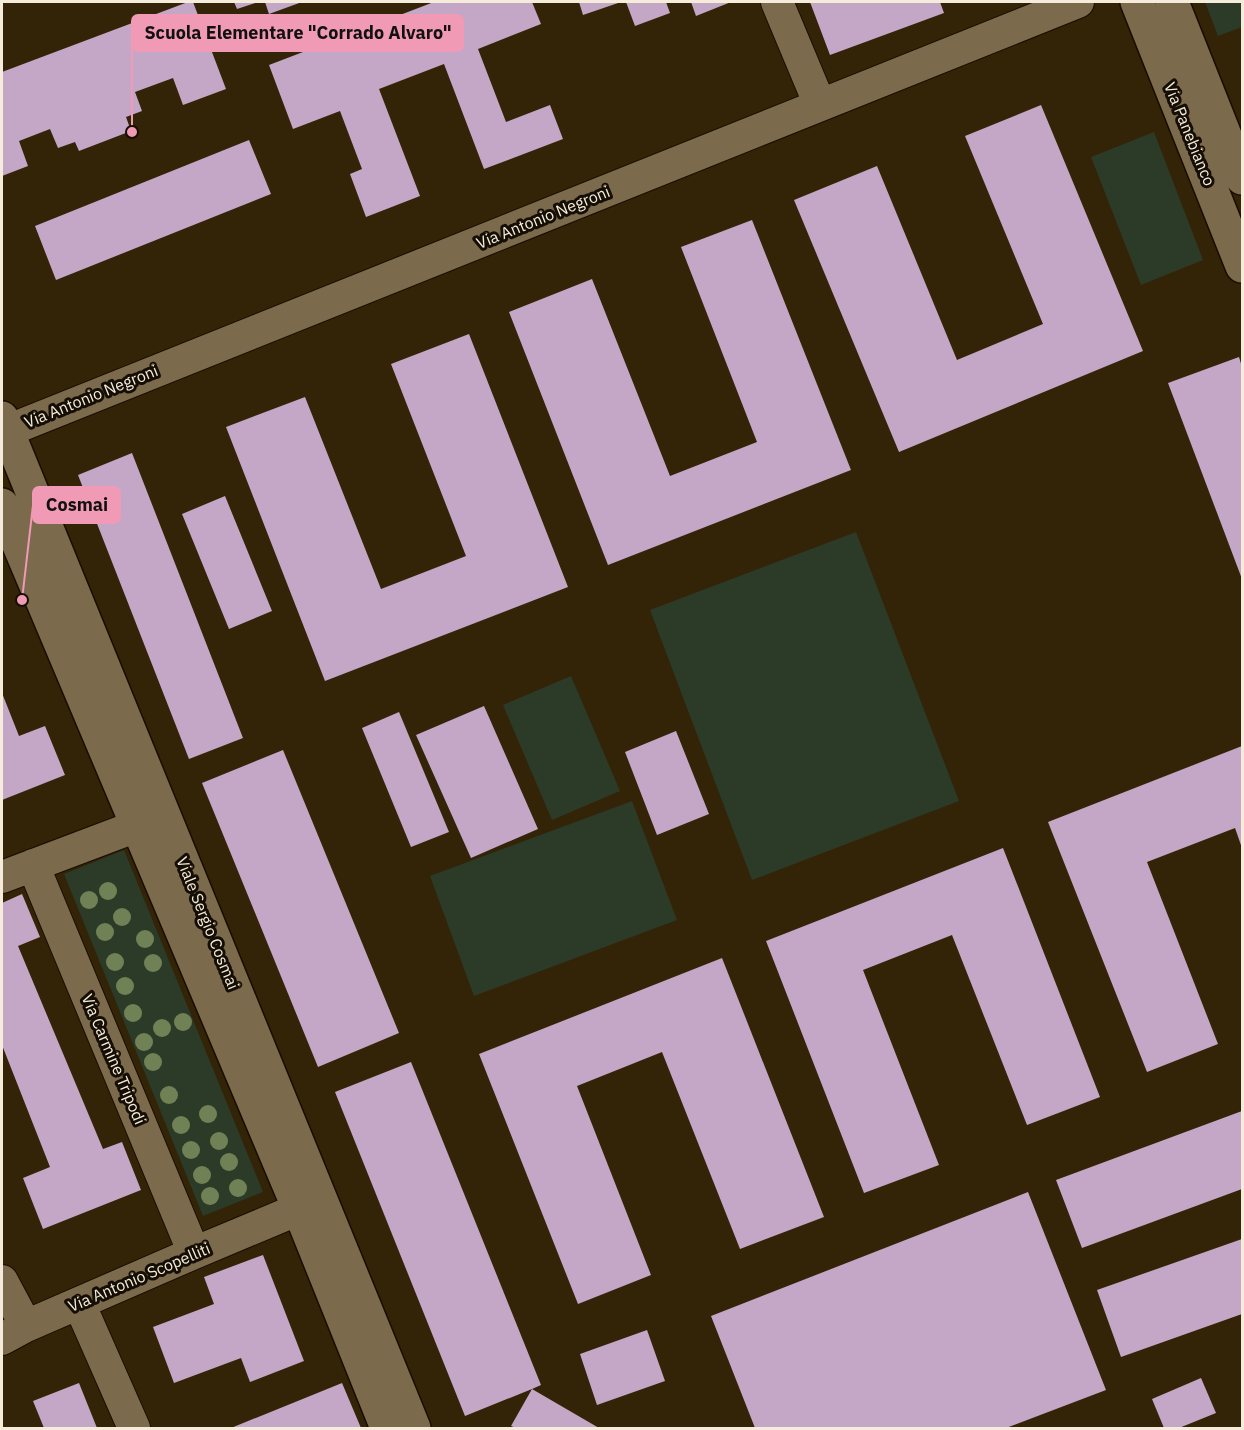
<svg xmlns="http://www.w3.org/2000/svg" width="1244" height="1430" font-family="'IBM Plex Sans',sans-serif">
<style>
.green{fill:#2c3a28}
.building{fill:#c4a7c7}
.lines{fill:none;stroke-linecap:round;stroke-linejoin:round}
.minor-casing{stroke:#190d00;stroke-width:34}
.tertiary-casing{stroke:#190d00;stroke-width:36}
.minor{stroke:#7c6a4d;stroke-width:32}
.tertiary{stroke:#7c6a4d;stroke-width:33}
.tree{fill:#718156}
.labels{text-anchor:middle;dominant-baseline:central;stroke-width:6;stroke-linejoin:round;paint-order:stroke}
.street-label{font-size:16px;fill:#f6ecdc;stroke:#150e04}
.leader{fill:none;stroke:#f09ab5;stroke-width:2}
.callout-dot{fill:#f09ab5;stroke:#150e04;stroke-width:2}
.callout{fill:#f09ab5;stroke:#f09ab5;stroke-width:2}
.callout-label{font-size:18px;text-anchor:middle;font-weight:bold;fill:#111}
</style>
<rect width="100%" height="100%" fill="#332407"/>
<path class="green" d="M1205,2H1242V27L1218,36Z
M1154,132L1203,260L1141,285L1091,157Z
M856,532L959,801L752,880L650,610Z
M571,676L620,791L552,820L503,705Z
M632,801L677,920L474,996L430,876Z
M124,850L263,1192L203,1216L64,874Z"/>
<path class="building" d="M188,2H193L226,89L183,105L173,78L135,92L142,111L126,117L131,131L79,151L75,142L58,148L50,129L19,141L28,166L2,176V72Z
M234,2H258L237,9Z
M265,2H302L269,14Z
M434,2H532L541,24L478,49L506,122L550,105L563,139L484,169L444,64L379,89L420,196L366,217L350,174L362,169L340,111L293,129L269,65Z
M579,2H621L583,15Z
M626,2H666L670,13L635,26Z
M691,2H731L696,16Z
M810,2H940L944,13L830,55Z
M1041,105L1143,351L899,452L794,200L877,166L957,360L1043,324L965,136Z
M249,140L271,194L56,280L35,226Z
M752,220L851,470L608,565L509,312L592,279L670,476L757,442L681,247Z
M469,334L568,587L325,681L226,427L305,397L381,589L466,556L391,364Z
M1239,357L1242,367V579L1168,383Z
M132,453L243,738L189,759L78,475Z
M225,496L272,611L229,629L182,514Z
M2,693L19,736L45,726L65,775L2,800Z
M484,706L538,829L471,858L416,735Z
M399,712L449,832L411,847L362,728Z
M676,731L709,814L657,835L625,752Z
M1242,746V848L1235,828L1147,862L1218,1044L1147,1072L1048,822Z
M283,750L399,1033L318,1067L202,783Z
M1003,848L1100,1097L1027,1125L952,935L863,970L939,1165L864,1193L766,941Z
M22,894L40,937L18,946L103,1149L122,1142L141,1190L43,1229L23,1178L50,1167L2,1045V903Z
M722,958L824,1217L740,1249L662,1052L577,1086L651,1275L578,1304L479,1054Z
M411,1062L541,1385L532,1389L599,1428H516L511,1426L532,1389L465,1416L335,1092Z
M1242,1111V1189L1082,1248L1056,1180Z
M1028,1192L1106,1390L1006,1428H755L711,1316Z
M1242,1239V1314L1121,1357L1097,1290Z
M263,1255L304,1361L250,1382L241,1358L174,1383L153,1327L214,1304L204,1277Z
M647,1330L665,1381L597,1405L580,1354Z
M1201,1378L1216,1413L1179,1428H1164L1152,1399Z
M79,1383L97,1428H44L33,1401Z
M342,1383L361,1428H231Z"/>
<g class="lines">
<defs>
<path id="minor" d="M777,2L820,105
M2,433L1078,2
M33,865L194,1253
M2,877L137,826
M2,1281L26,1326L194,1253L299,1209
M79,1303L134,1428
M2,1339L26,1326"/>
<path id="tertiary" d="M1137,2L1242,266
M1172,2L1242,178
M2,418L414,1428
M2,505L299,1209L387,1428"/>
</defs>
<use href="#minor" class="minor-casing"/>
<use href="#tertiary" class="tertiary-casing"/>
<use href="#minor" class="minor"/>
<use href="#tertiary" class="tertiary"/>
</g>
<g class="tree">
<circle cx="108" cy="891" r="9"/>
<circle cx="89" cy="900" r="9"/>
<circle cx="122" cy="917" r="9"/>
<circle cx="105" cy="932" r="9"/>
<circle cx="145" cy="939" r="9"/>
<circle cx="115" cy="962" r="9"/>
<circle cx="153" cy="963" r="9"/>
<circle cx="125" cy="986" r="9"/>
<circle cx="133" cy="1013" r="9"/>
<circle cx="183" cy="1022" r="9"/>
<circle cx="162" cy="1028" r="9"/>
<circle cx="144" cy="1042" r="9"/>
<circle cx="153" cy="1062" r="9"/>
<circle cx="169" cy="1095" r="9"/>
<circle cx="208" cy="1114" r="9"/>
<circle cx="181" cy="1125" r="9"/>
<circle cx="219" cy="1141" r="9"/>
<circle cx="191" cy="1150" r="9"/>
<circle cx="229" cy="1162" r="9"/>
<circle cx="202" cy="1175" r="9"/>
<circle cx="238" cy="1188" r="9"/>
<circle cx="210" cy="1196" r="9"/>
</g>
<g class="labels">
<g class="street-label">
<text transform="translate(1190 134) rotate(68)">Via Panebianco</text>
<text transform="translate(543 217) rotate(-22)">Via Antonio Negroni</text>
<text transform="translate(91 396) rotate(-22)">Via Antonio Negroni</text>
<text transform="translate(208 923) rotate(68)">Viale Sergio Cosmai</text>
<text transform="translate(114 1059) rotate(67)">Via Carmine Tripodi</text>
<text transform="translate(139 1277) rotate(-23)">Via Antonio Scopelliti</text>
</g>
</g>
<path class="leader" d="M132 132L132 33M22 600L33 505"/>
<g class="callout-dot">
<circle cx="132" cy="132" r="6"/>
<circle cx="22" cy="600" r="6"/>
</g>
<g class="callout">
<rect x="132" y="15" width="331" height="36" rx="6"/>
<rect x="33" y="487" width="87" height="36" rx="6"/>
</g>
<g class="callout-label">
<text x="298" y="39">Scuola Elementare "Corrado Alvaro"</text>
<text x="77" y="511">Cosmai</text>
</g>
<rect width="1244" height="1430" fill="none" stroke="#f6ecdc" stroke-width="6"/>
</svg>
